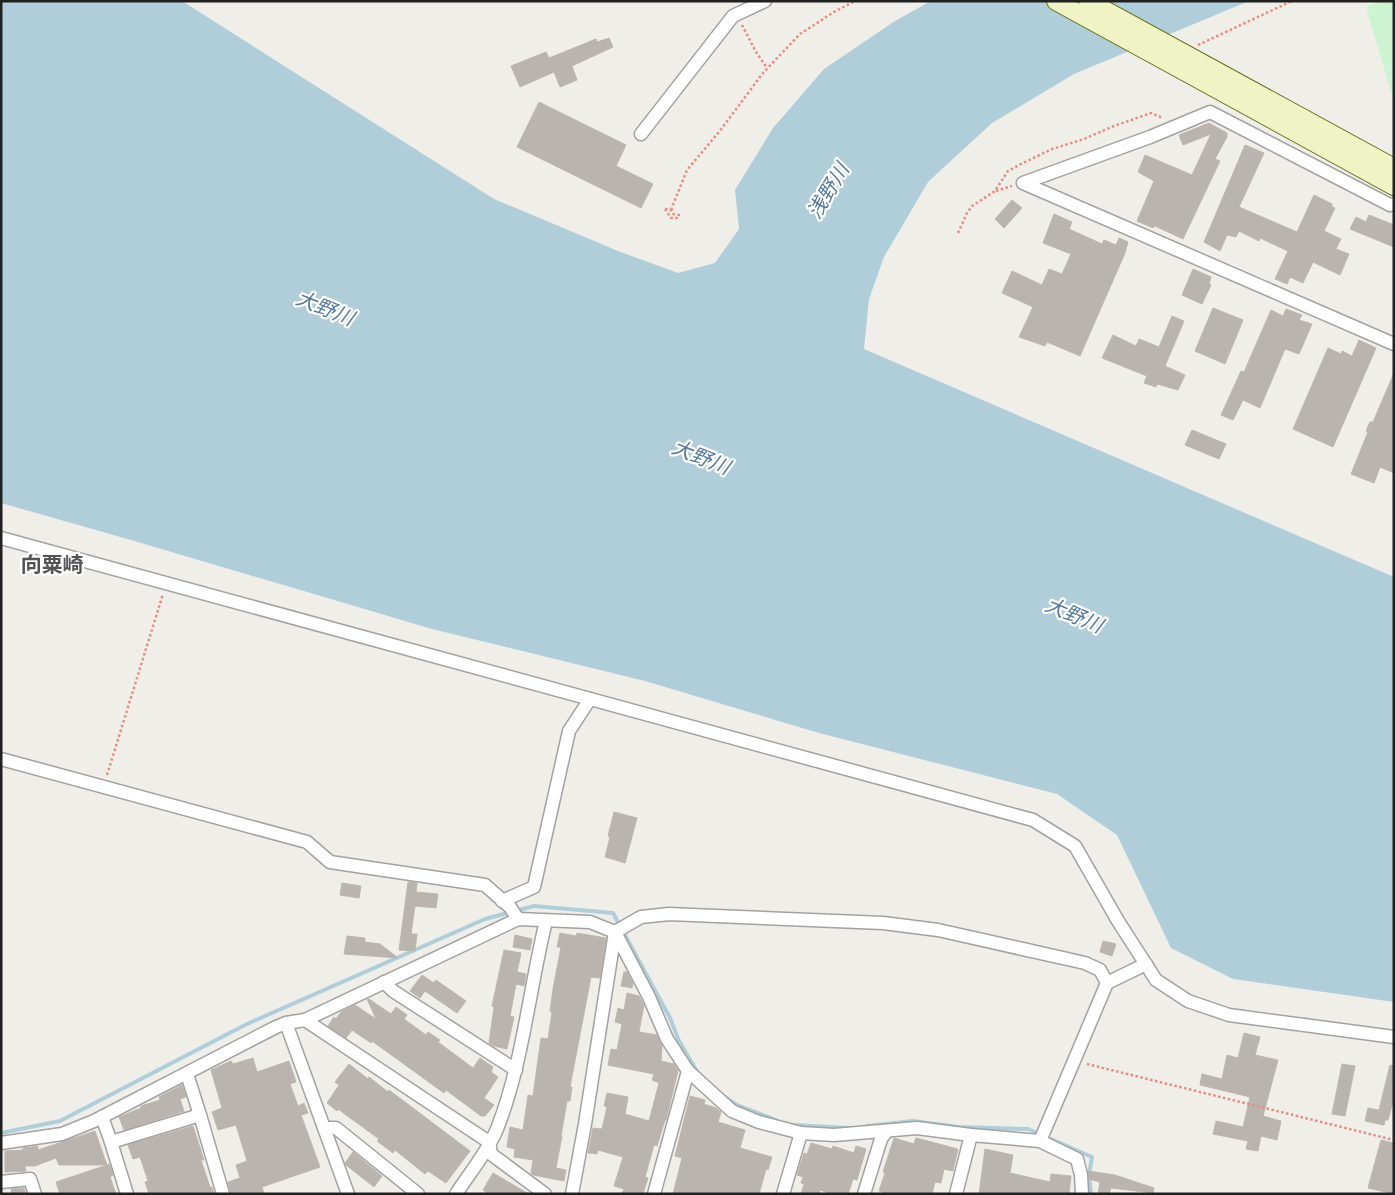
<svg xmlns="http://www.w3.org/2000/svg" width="1395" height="1195" viewBox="0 0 1395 1195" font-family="'PT Sans Narrow','Noto Sans JP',sans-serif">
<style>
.park{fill:#ccf4d0}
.water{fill:#afced9}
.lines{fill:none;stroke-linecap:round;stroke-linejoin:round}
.stream{stroke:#afced9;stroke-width:4}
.building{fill:#b9b4af;stroke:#c0b6ad}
.street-casing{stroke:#a2a2a2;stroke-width:15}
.secondary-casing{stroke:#636e12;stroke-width:20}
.path{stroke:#eb8c80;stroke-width:2.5;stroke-dasharray:2.5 2.5;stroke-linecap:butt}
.street{stroke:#fff;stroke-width:12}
.secondary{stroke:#f0f3c4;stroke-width:18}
.labels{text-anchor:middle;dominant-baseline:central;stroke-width:4.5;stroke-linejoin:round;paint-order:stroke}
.water-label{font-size:20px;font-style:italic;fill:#5479a0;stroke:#fff}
.quarter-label{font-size:21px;font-weight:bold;fill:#545454;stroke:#fff}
</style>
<rect width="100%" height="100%" fill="#f0eee9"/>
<polygon class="park" points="1381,1 1394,1 1394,102 1366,7"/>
<polygon class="water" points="1,1 182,1 494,199 618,251 678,273 715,263 739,229 735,190 773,128 824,69 895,21 931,1 1249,1 1074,74 992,123 928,182 884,257 869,299 864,349 1394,577 1394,1002 1233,979 1171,948 1117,835 1057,794 819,733 645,681 432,629 131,540 1,503"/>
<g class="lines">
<g class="stream">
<polyline points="723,1096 737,1105 776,1120"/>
<polyline points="794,1125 850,1128"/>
<polyline points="867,1126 913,1121 959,1127 1028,1129 1035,1132"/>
<polyline points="1,1133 60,1121 247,1024 485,919 534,906 613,913 670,1018 679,1041 698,1073"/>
<polyline points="1051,1139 1092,1157 1089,1175 1091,1194"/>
</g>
</g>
<g class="building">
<polygon points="609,38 613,47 572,66 577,80 560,87 554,72 520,87 511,66 546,52 549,58 596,39 597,42"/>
<polygon points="539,102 626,145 616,166 653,184 641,208 517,147"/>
<polygon points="1209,123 1227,133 1227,137 1215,159 1220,161 1183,239 1155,226 1153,228 1137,221 1154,181 1138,172 1145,155 1192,175 1211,134 1183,145 1179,135"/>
<polygon points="1245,145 1264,153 1239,207 1297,232 1314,195 1332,204 1332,207 1335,208 1324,231 1341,239 1336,249 1349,254 1340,275 1313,262 1303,283 1290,277 1287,284 1275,279 1288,251 1260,238 1259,241 1239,231 1236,237 1227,235 1220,251 1204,242"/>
<polygon points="1012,200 1022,208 1004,228 995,219"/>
<polygon points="1054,214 1072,222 1069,229 1102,244 1104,240 1116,245 1119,238 1128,242 1125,253 1080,356 1047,342 1045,346 1019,337 1033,307 1002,293 1012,271 1042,285 1049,269 1062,274 1071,254 1043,243"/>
<polygon points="1369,215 1394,225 1394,247 1350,229 1356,217 1366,222"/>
<polygon points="1193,269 1211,277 1209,284 1211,285 1202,304 1182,295"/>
<polygon points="1213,308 1243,320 1225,364 1195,351"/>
<polygon points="1286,309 1302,315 1299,320 1312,324 1299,354 1285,349 1260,408 1243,400 1233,420 1221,415 1241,371 1244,372 1271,310 1283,316"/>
<polygon points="1172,316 1184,321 1165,366 1185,375 1178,390 1157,384 1156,387 1144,383 1147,376 1102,358 1113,335 1136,346 1139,339 1159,347"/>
<polygon points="1359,340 1376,348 1333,447 1293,429 1328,348 1341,354 1342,351 1352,356"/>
<polygon points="1394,373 1394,473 1380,467 1374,483 1351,474 1368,432 1366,431 1370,422 1373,422"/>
<polygon points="1192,430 1226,444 1219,459 1185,445"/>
<polygon points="614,812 637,818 625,863 605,857 610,837 608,836"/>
<polygon points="408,882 417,883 416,892 438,894 436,908 415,906 411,934 417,934 415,951 399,950"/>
<polygon points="342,883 361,886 359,898 340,895"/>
<polygon points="560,933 576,936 577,933 606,938 600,978 591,977 570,1087 572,1087 570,1101 567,1101 561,1136 562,1136 556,1168 566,1170 564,1181 533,1175 531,1173 533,1160 514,1157 515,1149 507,1147 510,1127 523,1130 528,1095 533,1096 541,1038 548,1039 552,1012 550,1011 553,989 561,947 557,947"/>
<polygon points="515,935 532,939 530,950 513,947"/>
<polygon points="347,936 365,938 365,942 380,944 398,958 344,954"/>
<polygon points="1103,941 1116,944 1112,956 1100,952"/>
<polygon points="504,950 521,953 517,972 526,974 524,986 516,984 510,1016 514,1017 507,1049 494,1046 489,1043 494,1007 492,1006"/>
<polygon points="624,972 627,972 633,984 632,988 621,986"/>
<polygon points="422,975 434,983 436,980 466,1001 457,1013 425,991 420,998 410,991"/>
<polygon points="627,993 639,996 644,1005 639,1032 657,1035 662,1046 661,1061 674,1064 678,1071 666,1120 665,1120 657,1146 654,1145 645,1177 648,1178 643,1194 622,1194 624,1189 614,1186 623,1157 598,1150 597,1154 588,1153 593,1128 602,1129 607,1107 604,1106 607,1093 628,1097 625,1114 649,1121 659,1083 652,1080 654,1074 608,1065 611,1049 617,1050 622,1024 615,1022 618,1008 624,1010"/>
<polygon points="367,999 369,999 391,1014 396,1007 407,1015 404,1019 426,1035 428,1032 440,1040 438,1042 473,1068 480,1058 493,1067 491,1072 498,1077 484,1098 494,1105 485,1116 481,1116 446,1090 444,1093 372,1041 371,1043 352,1030 346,1038 328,1026 334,1017 336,1019 341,1012 355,1005 376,1019"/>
<polygon points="1244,1033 1260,1037 1255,1055 1278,1060 1263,1116 1281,1121 1277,1140 1261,1136 1258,1151 1246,1149 1248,1141 1213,1134 1216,1121 1243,1127 1250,1097 1200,1085 1202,1074 1222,1079 1227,1055 1238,1058"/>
<polygon points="253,1058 257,1072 289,1061 296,1082 290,1084 298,1106 304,1103 308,1113 301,1115 320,1167 262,1187 264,1194 231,1194 228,1182 240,1178 236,1165 247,1161 236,1125 218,1130 212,1112 222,1108 211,1070 231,1061 233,1064"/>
<polygon points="349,1064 368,1079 369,1077 388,1092 389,1090 470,1151 446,1183 428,1171 425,1174 395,1150 393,1153 377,1141 379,1139 338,1109 337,1111 327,1103 339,1085 335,1082"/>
<polygon points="1342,1064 1355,1066 1345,1116 1332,1114"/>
<polygon points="1390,1065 1394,1066 1394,1098 1388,1120 1385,1120 1384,1125 1365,1121 1368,1108 1379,1110"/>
<polygon points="182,1085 186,1097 180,1099 184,1111 124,1130 119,1117 141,1108 141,1106 160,1100 159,1097"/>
<polygon points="690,1096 705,1100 704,1104 716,1108 721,1112 718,1122 745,1130 740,1148 772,1157 768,1170 766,1169 759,1194 673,1194 682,1158 675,1156"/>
<polygon points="193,1126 204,1160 201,1160 210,1187 212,1187 214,1194 149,1194 145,1182 148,1181 140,1157 133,1159 128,1145"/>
<polygon points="95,1131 107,1165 109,1164 113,1175 110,1177 116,1194 60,1194 56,1182 107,1165 59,1165 56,1158 35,1166 25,1166 26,1171 5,1172 5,1151 23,1150 23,1148 38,1146 38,1150"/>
<polygon points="894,1138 914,1144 916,1138 958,1149 953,1171 944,1169 941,1183 935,1182 932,1194 888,1194 879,1191 885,1173 883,1172"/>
<polygon points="1381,1140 1394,1143 1394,1194 1368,1188"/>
<polygon points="811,1143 832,1149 833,1146 854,1153 856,1146 866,1149 857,1180 853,1179 848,1194 831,1194 820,1190 819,1194 801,1194 804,1184 801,1183 803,1177 797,1175 804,1153 807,1154"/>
<polygon points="985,1149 1013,1155 1010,1173 1050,1182 1051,1174 1071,1176 1069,1194 979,1194"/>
<polygon points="353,1152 382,1176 374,1187 346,1165 345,1163"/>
<polygon points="1088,1171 1115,1175 1154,1188 1153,1193 1111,1188 1109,1194 1098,1194 1100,1182 1089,1179"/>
<polygon points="493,1173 529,1194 489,1194 483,1190"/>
<polygon points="24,1188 26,1194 12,1194 11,1189"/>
</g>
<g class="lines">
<defs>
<g id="street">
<polyline points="641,134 733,16 765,1"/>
<polyline points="1394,204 1390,205 1210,112 1150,137 1023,183 1394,344"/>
<polyline points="1,538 1033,820 1075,846 1118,921 1156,980 1188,1001 1229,1015 1394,1037"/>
<polyline points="1,759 307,842 330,862 485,885 510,907 518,919"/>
<polyline points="502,901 534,887 569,731 590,699"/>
<polyline points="384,982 393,991 516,1070"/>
<polyline points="305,1020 489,1142 491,1154 545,1194"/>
<polyline points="286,1023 348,1194"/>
<polyline points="187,1074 200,1115"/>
<polyline points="102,1117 111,1142"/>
<polyline points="324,1128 336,1128 418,1194"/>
<polyline points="1040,1141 1107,983 1146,964"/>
<polyline points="1,1143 62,1134 94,1121 276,1027 286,1023 305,1020 518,919 590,922 615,932 649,997 667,1039 688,1071 732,1111 759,1122 801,1133 834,1135 917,1128 971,1135 1040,1141 1077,1159 1081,1175 1082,1194"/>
<polyline points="1,1182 30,1179 35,1194"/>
<polyline points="127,1194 111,1142 200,1115 223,1194"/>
<path d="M 456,1194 C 469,1174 488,1151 497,1129 C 523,1063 529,990 546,921"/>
<polyline points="572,1194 585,1124 615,932 641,917 669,914 883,923 938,930 1085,963 1100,970 1107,983"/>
<polyline points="654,1194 688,1071"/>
<polyline points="783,1194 801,1133"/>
<polyline points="864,1194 881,1139 887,1131"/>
<polyline points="956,1194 971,1135"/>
</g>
<g id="secondary">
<polyline points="1056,1 1394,186"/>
<polyline points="1088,1 1394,168"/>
</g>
</defs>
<use href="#street" class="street-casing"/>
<use href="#secondary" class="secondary-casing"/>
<g class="path">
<polyline points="742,25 756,52 767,68"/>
<polyline points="1198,45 1292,1"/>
<polyline points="996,191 1012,186"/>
<polygon points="665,209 671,210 673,214 679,215 678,218 671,218"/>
<polyline points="671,210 687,170 719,132 763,73 800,34 834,12 855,1"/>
<polyline points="958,233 967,213 972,206 995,191 1008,171 1019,165 1052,149 1084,139 1114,126 1151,113 1163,118"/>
<polyline points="107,775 163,594"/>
<polyline points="1087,1064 1394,1140"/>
</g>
<use href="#street" class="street"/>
<use href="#secondary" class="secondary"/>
</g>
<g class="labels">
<g class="water-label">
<text transform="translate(828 191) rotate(-59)">浅野川</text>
<text transform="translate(325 308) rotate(22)">大野川</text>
<text transform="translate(701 457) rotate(22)">大野川</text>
<text transform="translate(1074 615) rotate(23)">大野川</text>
</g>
<g class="quarter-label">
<text x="52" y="564">向粟崎</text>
</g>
</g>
<rect width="1395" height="1195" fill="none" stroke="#212121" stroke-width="5"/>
</svg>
